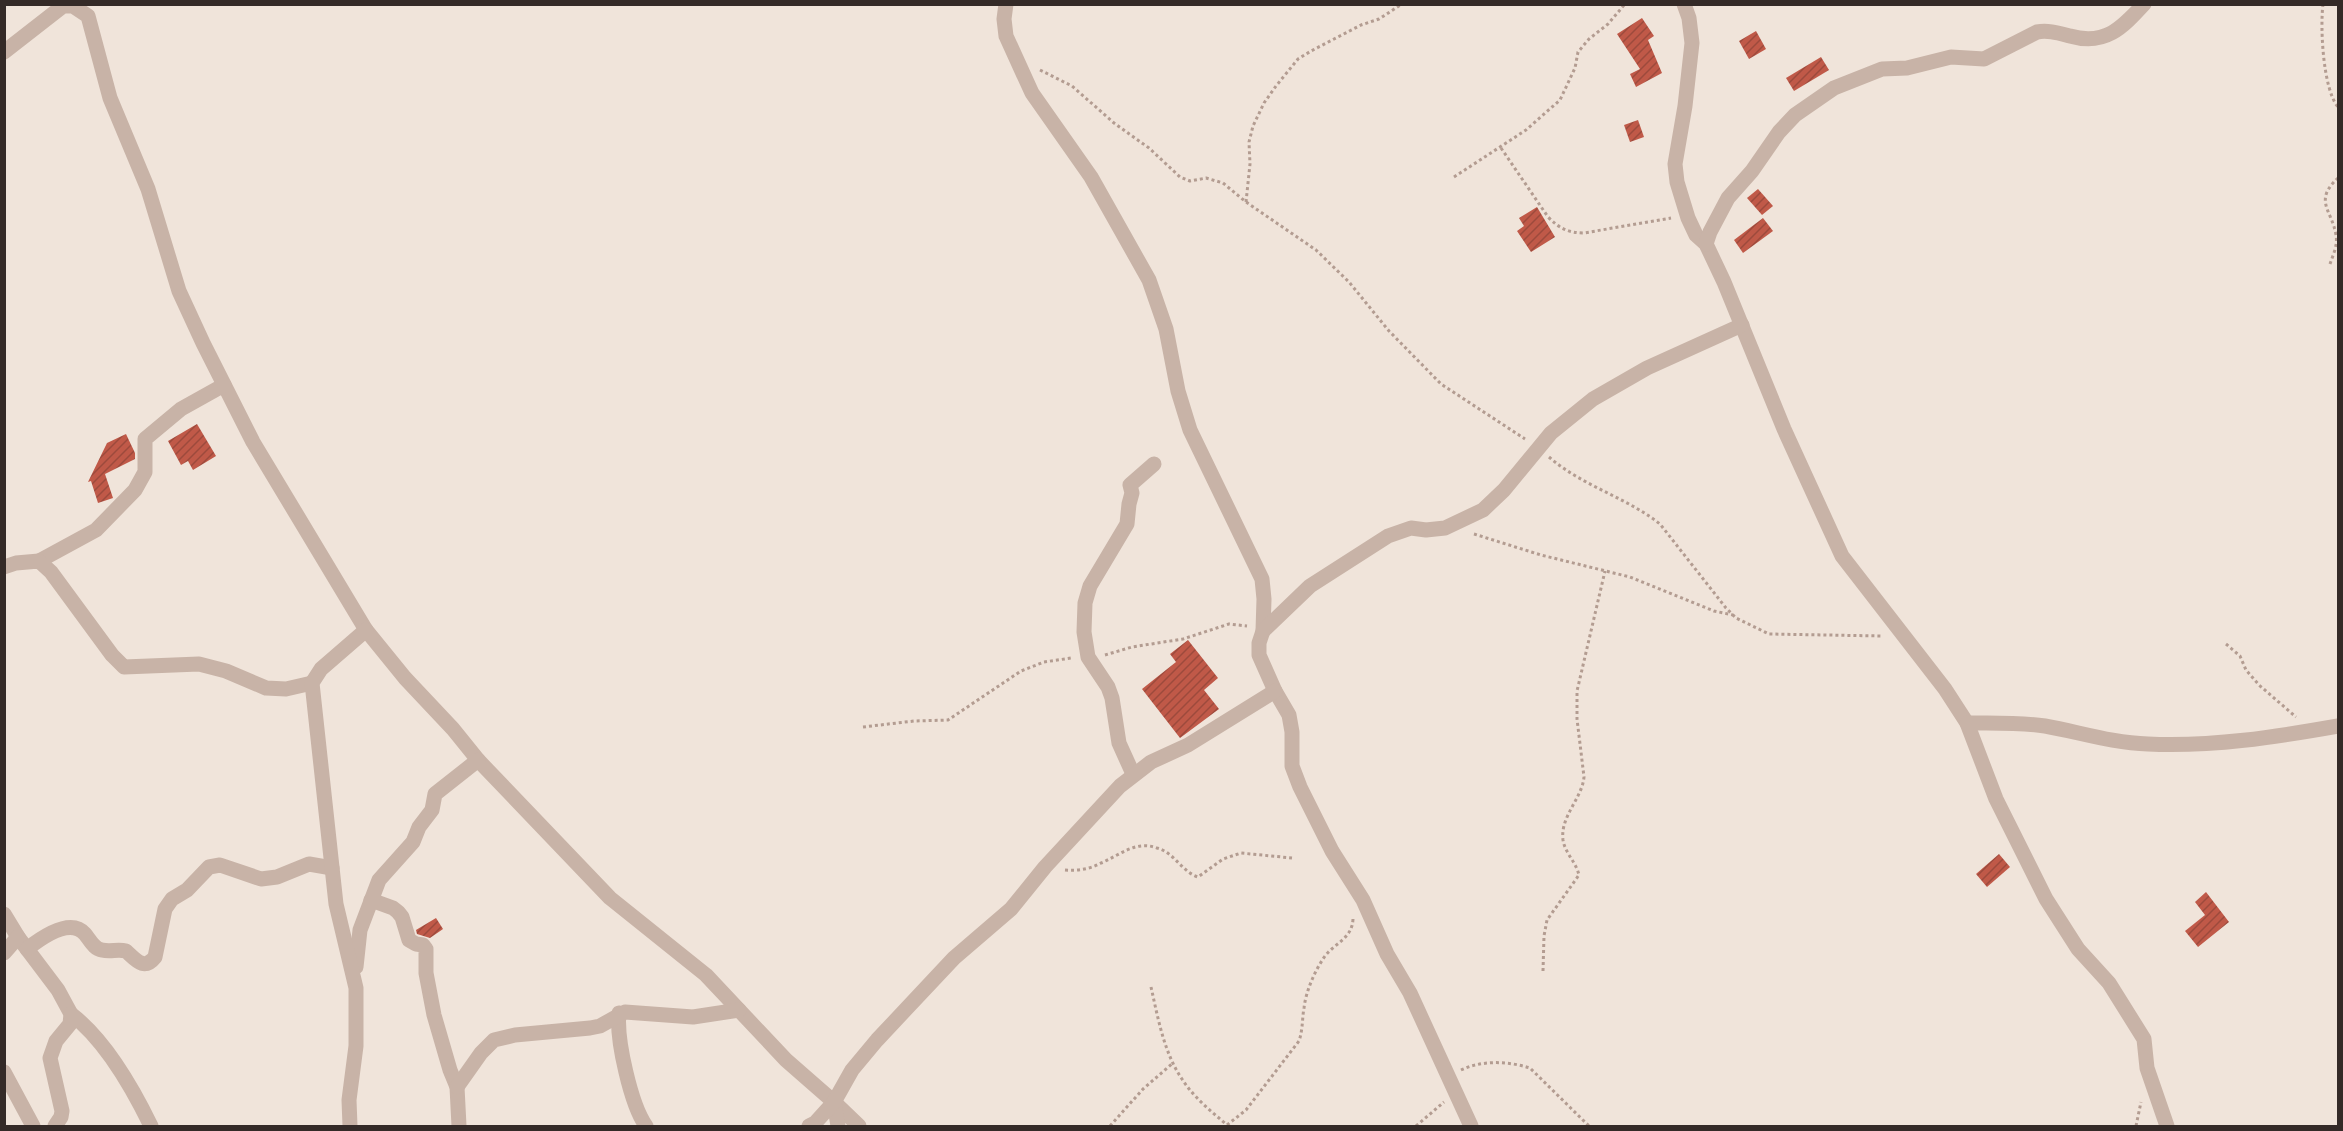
<svg xmlns="http://www.w3.org/2000/svg" width="2343" height="1131" viewBox="0 0 2343 1131" font-family="Lato,sans-serif">
<style>
.building{fill:url(#building-hatch)}
.lines{fill:none;stroke-linecap:round;stroke-linejoin:round}
.path{stroke:#b39c91;stroke-width:3;stroke-dasharray:3 3;stroke-linecap:butt}
.minor{stroke:#c8b3a7;stroke-width:15}
</style>
<defs>
<pattern id="building-hatch" width="6" height="6" patternUnits="userSpaceOnUse" patternTransform="scale(1.5)"><rect width="6" height="6" fill="#c05948"/><path d="M-1 1l2-2M0 6l6-6M5 7l2-2" fill="none" stroke="#9d4a3c"/></pattern>
</defs>
<rect width="100%" height="100%" fill="#f0e4da"/>
<g class="building">
<polygon points="1642,18 1654,36 1648,40 1662,73 1636,87 1630,74 1640,69 1617,34"/>
<polygon points="1756,31 1766,49 1749,59 1739,41"/>
<polygon points="1821,57 1829,70 1794,91 1786,78"/>
<polygon points="1638,120 1644,137 1630,142 1624,125"/>
<polygon points="1758,189 1773,206 1762,215 1747,198"/>
<polygon points="1537,207 1555,237 1531,252 1517,231 1524,226 1519,218"/>
<polygon points="1763,218 1773,231 1743,253 1734,240"/>
<polygon points="197,424 216,456 193,470 188,461 181,465 168,441"/>
<polygon points="126,434 135,453 135,459 105,474 113,498 98,503 91,481 88,482 107,443"/>
<polygon points="1188,640 1218,678 1204,690 1219,709 1180,738 1142,689 1176,662 1170,654"/>
<polygon points="1999,854 2010,867 1987,887 1976,874"/>
<polygon points="2206,892 2229,922 2198,947 2185,931 2205,915 2195,902"/>
<polygon points="436,918 443,929 430,938 417,934 416,930"/>
</g>
<g class="lines">
<g class="path">
<path d="M 2323,4 C 2320,28 2323,89 2338,107"/>
<polyline points="1040,70 1072,86 1114,123 1149,148 1180,177 1190,181 1206,178 1223,183 1246,202 1316,250 1349,282 1389,331 1441,384 1525,439"/>
<path d="M 1501,148 L 1548,217 C 1559,228 1568,233 1584,233 L 1671,218"/>
<polyline points="1454,177 1526,130 1560,100 1575,68 1578,52 1589,39 1608,24 1625,4"/>
<polyline points="1246,202 1250,164 1249,142 1253,126 1264,103 1276,86 1298,59 1311,51 1361,25 1379,19 1402,4"/>
<path d="M 2330,264 C 2333,255 2338,245 2336,235 C 2332,210 2313,201 2338,178"/>
<path d="M 1549,457 C 1582,486 1626,497 1660,524 L 1726,608 L 1736,618 L 1769,634 L 1883,636"/>
<polyline points="1474,534 1541,555 1630,577 1714,611 1733,615"/>
<polyline points="2226,644 2240,656 2246,670 2259,685 2296,717"/>
<polyline points="1105,655 1132,647 1183,639 1229,624 1247,626"/>
<polyline points="863,727 914,721 948,720 1021,671 1044,662 1071,658"/>
<path d="M 1065,870 C 1078,871 1090,869 1101,863 C 1120,855 1136,840 1157,848 C 1175,853 1182,872 1198,877 L 1223,859 L 1241,853 L 1292,858"/>
<path d="M 1543,971 L 1544,936 L 1547,920 L 1579,875 C 1576,862 1565,853 1563,840 C 1560,816 1582,799 1584,777 L 1577,719 L 1577,691 L 1605,571"/>
<path d="M 1151,987 C 1158,1018 1164,1053 1182,1079 C 1194,1098 1211,1111 1227,1125"/>
<path d="M 1461,1070 C 1482,1060 1508,1061 1530,1068 L 1589,1126"/>
<path d="M 1227,1125 L 1246,1110 L 1299,1041 C 1303,1029 1302,1019 1304,1008 C 1306,991 1314,973 1323,959 C 1333,943 1352,940 1353,919"/>
<polyline points="1110,1126 1143,1089 1173,1063"/>
<polyline points="1416,1126 1444,1102"/>
<polyline points="2136,1126 2141,1102"/>
</g>
<g class="minor">
<polyline points="1006,4 1004,19 1006,36 1032,93 1091,177 1149,280 1166,329 1178,391 1190,430 1262,579 1264,599 1263,631 1259,643 1259,655 1275,691 1289,715 1292,732 1292,766 1300,787 1332,851 1363,900 1387,954 1410,993 1471,1126"/>
<polyline points="1684,4 1689,18 1692,43 1685,106 1675,164 1677,182 1688,218 1696,235 1706,244 1724,282 1784,429 1842,556 1945,689 1967,723 1996,799 2046,899 2078,949 2109,983 2144,1039 2147,1068 2167,1126"/>
<polyline points="4,52 63,6 73,6 88,16 110,98 148,189 179,291 203,343 253,442 366,630 405,678 453,729 478,760 610,898 706,975 786,1060 834,1102 859,1126"/>
<path d="M 1706,244 L 1710,232 L 1728,198 L 1752,171 L 1779,132 L 1795,115 L 1834,88 L 1882,69 L 1907,68 L 1951,57 L 1984,59 L 2037,32 C 2048,30 2058,33 2070,36 C 2105,46 2122,28 2144,4"/>
<polyline points="39,561 96,530 135,490 145,472 145,439 181,409 224,385"/>
<polyline points="4,567 16,563 39,561 51,572 112,655 124,667 199,664 226,671 266,688 286,689 312,683"/>
<polyline points="1263,631 1310,586 1388,536 1411,528 1426,530 1445,528 1483,510 1504,490 1551,433 1593,399 1647,368 1742,325"/>
<path d="M 1967,723 C 1993,723 2019,722 2045,726 C 2079,732 2112,743 2148,744 C 2212,747 2276,737 2338,726"/>
<polyline points="1133,774 1119,743 1112,698 1108,687 1088,657 1084,632 1085,603 1090,586 1127,524 1129,504 1132,493 1130,485 1154,464"/>
<polyline points="371,900 393,908 398,912 402,917 409,940 416,944 423,945 426,949 426,973 434,1015 450,1070 457,1087 459,1126"/>
<polyline points="4,914 18,937 58,990 71,1014 70,1024 56,1041 50,1058 62,1111 61,1117 55,1126"/>
<path d="M 27,949 C 41,938 70,917 85,934 C 90,940 94,949 102,950 C 110,952 118,949 126,951 C 136,960 144,971 155,957 L 165,909 L 172,899 L 187,890 L 209,867 L 220,865 L 261,879 L 277,877 L 309,864 L 332,868"/>
<polyline points="4,953 18,937"/>
<polyline points="356,967 360,930 379,880 413,842 419,827 432,810 435,794 478,760"/>
<path d="M 619,1013 C 616,1039 631,1105 646,1126"/>
<path d="M 71,1014 C 104,1039 133,1089 151,1126"/>
<polyline points="4,1072 33,1126"/>
<polyline points="457,1087 481,1053 494,1040 515,1035 590,1028 600,1026 625,1012 693,1017 739,1010"/>
<polyline points="834,1102 838,1126"/>
<polyline points="350,1126 349,1100 356,1046 356,988 336,904 312,683 321,669 366,630"/>
<polyline points="809,1126 815,1123 834,1102 852,1070 877,1040 954,958 1011,909 1045,867 1120,786 1151,762 1188,745 1275,691"/>
</g>
</g>
<rect width="2343" height="1131" fill="none" stroke="#342a27" stroke-width="12"/>
</svg>
